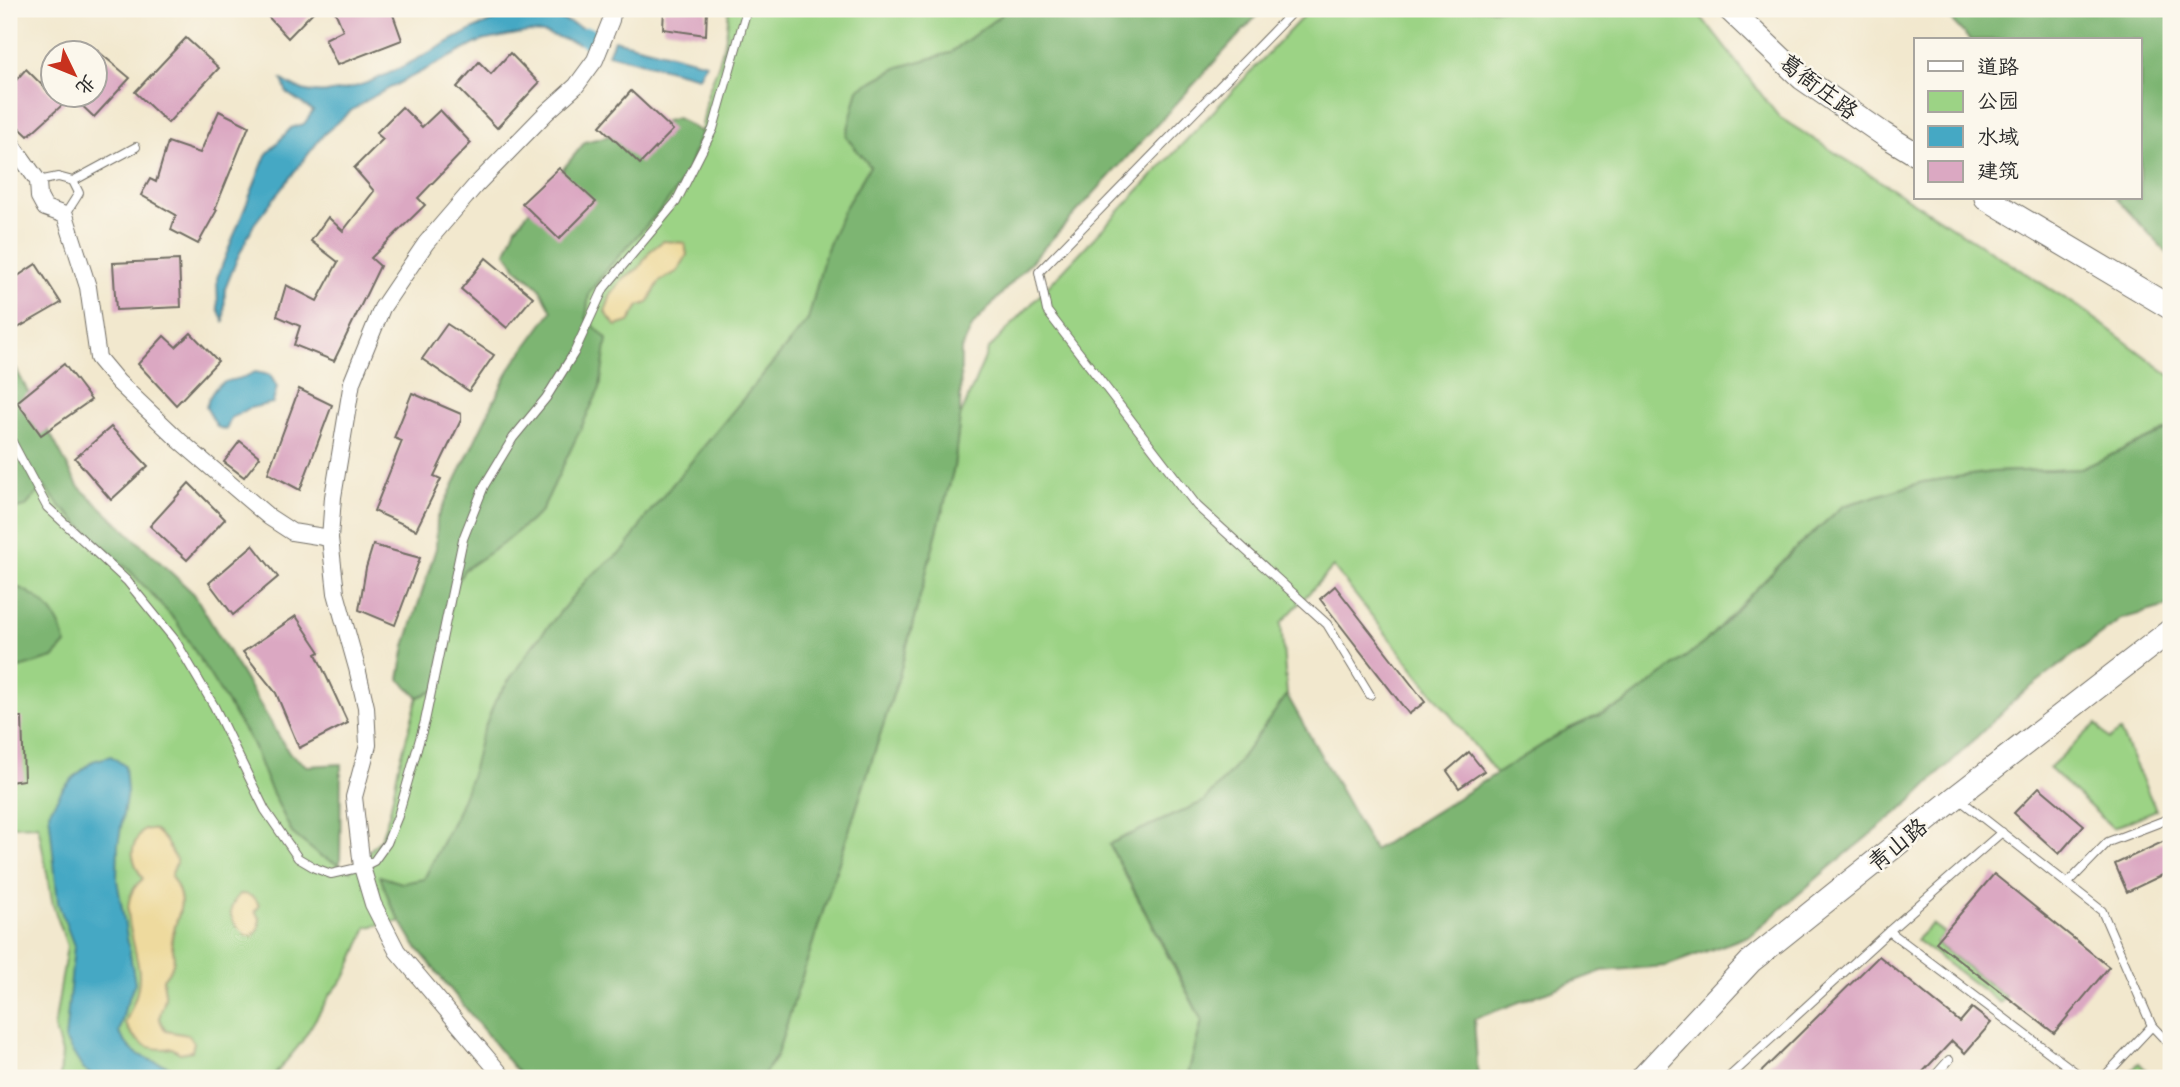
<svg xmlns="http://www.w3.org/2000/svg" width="2180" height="1087" viewBox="0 0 2180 1087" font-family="Delius,'LXGW WenKai TC',sans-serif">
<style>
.green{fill:#9cd385;stroke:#647f58;stroke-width:2}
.forest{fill:#7db572;stroke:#54704e;stroke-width:2}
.sand{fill:#eeda9e;stroke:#8c8264;stroke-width:2}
.water{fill:#45a8c4;stroke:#386a78;stroke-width:2}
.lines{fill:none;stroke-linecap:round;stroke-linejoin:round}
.canal{stroke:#45a8c4;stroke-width:21}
.building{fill:#dba8c2}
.lane-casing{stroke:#716d64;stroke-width:10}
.street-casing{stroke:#716d64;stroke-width:18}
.secondary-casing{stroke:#716d64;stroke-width:25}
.lane{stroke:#fff;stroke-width:8}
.street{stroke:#fff;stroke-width:16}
.secondary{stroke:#fff;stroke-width:23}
.labels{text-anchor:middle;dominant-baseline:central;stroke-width:5;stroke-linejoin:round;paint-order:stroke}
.street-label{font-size:23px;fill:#2b2b2b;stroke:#fbf7ec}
</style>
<rect width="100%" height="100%" fill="#fbf7ec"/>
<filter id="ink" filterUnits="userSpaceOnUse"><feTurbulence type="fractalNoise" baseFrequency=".0143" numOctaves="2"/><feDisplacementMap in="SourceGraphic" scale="14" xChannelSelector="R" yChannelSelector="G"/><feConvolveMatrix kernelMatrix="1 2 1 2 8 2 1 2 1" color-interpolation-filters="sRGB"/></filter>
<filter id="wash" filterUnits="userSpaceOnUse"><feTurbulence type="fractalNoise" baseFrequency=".00686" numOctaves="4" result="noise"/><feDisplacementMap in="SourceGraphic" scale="28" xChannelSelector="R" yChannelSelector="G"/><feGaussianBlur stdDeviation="1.57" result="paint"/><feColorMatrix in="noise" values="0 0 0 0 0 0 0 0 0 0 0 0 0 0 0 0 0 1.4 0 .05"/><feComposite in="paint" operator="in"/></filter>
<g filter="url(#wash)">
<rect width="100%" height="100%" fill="#f2e8ce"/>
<g class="green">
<polygon points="729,9 1049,9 438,915 367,927 346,976 330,995 301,1043 272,1078 60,1078 62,1053 54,1028 67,946 53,905 38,825 9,826 9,412 187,605 340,865 350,871 381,839 390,811 399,765 418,697 422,659 561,323 701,132 708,93 719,63 726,37"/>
<polygon points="1310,9 1695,9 1779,117 2082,309 2171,376 2171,428 2081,469 1992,472 1923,482 1843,506 1792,552 1704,643 1622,705 1568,729 1497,774 1333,567 1281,623 1287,695 1231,772 1203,802 1109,844 1202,1021 1187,1078 761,1078 776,1057 899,676 954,467 960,417 988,350"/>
<polygon points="2096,724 2109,739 2120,731 2156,810 2113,828 2049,768"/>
<polygon points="1932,924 1944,933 1936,943 2006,997 2000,1003 1916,940"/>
<polygon points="2139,1063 2149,1073 2145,1078 2124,1078"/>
</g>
<g class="forest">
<polygon points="1004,9 1263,9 973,325 961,350 960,417 954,467 899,676 776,1057 761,1078 522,1078 414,944 391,905 380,876 402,883 424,879 455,817 471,777 480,740 495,701 533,645 588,578 625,549 648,514 808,320 825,254 843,211 870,166 846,137 858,89 899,67 950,53 1001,15"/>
<polygon points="1941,9 2171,9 2171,257 2116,198 2140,198 2140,40 1970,40"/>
<polygon points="677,118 701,132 686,177 663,207 608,268 589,293 586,318 607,339 600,388 541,512 501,545 464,570 453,591 443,649 442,688 418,697 399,679 405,646 436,548 437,519 509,370 552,311 539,287 516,268 506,252 516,227 585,142"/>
<polygon points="9,356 78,486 194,594 289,753 307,766 341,764 340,865 320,856 292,833 266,779 252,743 176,621 132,573 60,506 44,486 25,507 9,511"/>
<polygon points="2171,428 2171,605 2121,619 2020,695 1909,803 1830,867 1751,935 1666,966 1602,971 1474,1019 1478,1078 1187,1078 1202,1021 1165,947 1109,844 1203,802 1231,772 1287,695 1374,850 1568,729 1622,705 1704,643 1792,552 1843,506 1923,482 1992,472 2081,469"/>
<path d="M 9,585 C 28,588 49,605 58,622 C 62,629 63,637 66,644 L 53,658 L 9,671 Z"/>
</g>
<g class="sand">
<polygon points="663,241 685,243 687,255 678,271 659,282 648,303 639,306 629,322 616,326 605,312 611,295 624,278 639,268 650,251"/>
<path d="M 144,829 L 155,830 L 165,840 L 177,861 L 171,876 C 189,904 178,910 172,938 C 171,944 172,944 173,949 C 176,963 171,969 163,979 C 163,985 166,992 165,997 C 163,1014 154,1013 166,1031 L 188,1035 L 194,1042 L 192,1051 L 180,1053 L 172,1048 C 149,1052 135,1043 125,1023 C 132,1007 139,993 139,976 C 139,946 112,902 143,879 C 130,858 128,848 144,829 Z"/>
<path d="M 240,894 C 250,894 256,897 259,906 L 255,912 L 260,918 L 259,928 L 253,936 L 247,936 C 230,923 224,910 240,894 Z"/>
</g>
<g class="water">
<path d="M 524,14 L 555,17 L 590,31 L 584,45 L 544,33 L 528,32 L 481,41 L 374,96 L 352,110 L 324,134 L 254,224 L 237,259 L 225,289 L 224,323 L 218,308 L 217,278 L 266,155 L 291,128 L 304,124 L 313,111 L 287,93 L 282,80 C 288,83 295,88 302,90 C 361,107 445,35 503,17 C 509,15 517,15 524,14 Z"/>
<polygon points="614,40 706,63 699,77 608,54"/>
<path d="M 255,372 L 270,375 L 277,387 L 273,403 L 250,408 L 231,418 L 226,430 L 217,427 L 206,407 C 217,372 231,386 255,372 Z"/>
<path d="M 111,756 L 125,766 L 127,791 L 118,845 L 117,880 L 135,983 L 125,1008 L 119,1033 C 123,1038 126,1044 130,1048 C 142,1061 180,1068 199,1078 L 96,1078 L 83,1069 L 65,1040 L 74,946 L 58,903 L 49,812 L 62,790 L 73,778 L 93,761 Z"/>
</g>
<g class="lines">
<polyline class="canal" points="587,37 594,40"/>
</g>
<g id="blocks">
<g class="building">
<polygon points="261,9 316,9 288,38"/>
<polygon points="334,9 391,9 402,40 337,65 325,39 343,30"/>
<polygon points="664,9 707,9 706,35 663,29"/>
<polygon points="186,38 219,68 168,123 135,92"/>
<polygon points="94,48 130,78 94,117 72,96 28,136 9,118 9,88 26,69 51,94 94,94"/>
<polygon points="510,53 539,83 497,128 457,87 479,62 491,74"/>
<polygon points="631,91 673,130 640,164 600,126"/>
<polygon points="402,107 422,127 440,110 471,143 418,198 425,205 371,258 380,266 334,361 294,345 300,326 277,316 286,285 317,301 338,262 311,241 328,217 343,231 374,191 354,168 383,139 376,133"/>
<polygon points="219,111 249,126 215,209 217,210 198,244 171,230 176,215 141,195 150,179 156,182 168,142 200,153"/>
<polygon points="559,168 596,202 559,239 522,203"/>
<polygon points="486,258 533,297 507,328 461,289"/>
<polygon points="179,260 181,307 116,310 113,263"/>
<polygon points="36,264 61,303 9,333 9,282"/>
<polygon points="447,324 494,355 469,391 422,359"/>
<polygon points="191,333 218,361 176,405 138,364 164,336 176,347"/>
<polygon points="64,364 91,400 41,435 17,402"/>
<polygon points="299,389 332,405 300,490 268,473"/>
<polygon points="412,393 461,414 461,420 434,476 441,479 416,530 374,511 402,441 394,438"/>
<polygon points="111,427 148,466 111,500 75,458"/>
<polygon points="240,441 260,457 244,477 224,462"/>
<polygon points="189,483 225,519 187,560 150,526"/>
<polygon points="253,545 278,577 233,615 209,583"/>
<polygon points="373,545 420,558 395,625 359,610 366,568"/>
<polygon points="1335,586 1425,702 1409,714 1320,599"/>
<polygon points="296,616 320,652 316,654 348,723 299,748 276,693 243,652"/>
<polygon points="9,717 22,717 24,780 9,782"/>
<polygon points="1469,752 1484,771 1459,788 1447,771"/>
<polygon points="2039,787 2084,825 2059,854 2014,813"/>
<polygon points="2171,838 2171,871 2127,892 2115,864"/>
<polygon points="1994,874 2109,967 2054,1033 1936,942"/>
<polygon points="1879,956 1960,1022 1972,1008 1991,1023 1965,1053 1952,1041 1917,1078 1755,1078"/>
</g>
</g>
</g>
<g filter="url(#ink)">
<use href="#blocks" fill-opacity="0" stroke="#716d64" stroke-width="2"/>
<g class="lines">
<defs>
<g id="lane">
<polyline points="1295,9 1039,272 1047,311 1197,506 1327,624 1370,695"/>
<polyline points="38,181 58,177 73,181 79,193 65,215"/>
<polyline points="73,181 136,147"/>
<polyline points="9,436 47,507 127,581 175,640 214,706 265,810 298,858 315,868 331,874 362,867 374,861 387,843 398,816 425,721 463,539 484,486 513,438 546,398 574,353 604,288 676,202 713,129 747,9"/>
<polyline points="1959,799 2102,911 2152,1026 2103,1078"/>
<polyline points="2067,884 2108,842 2171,818"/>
<polyline points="1889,931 2083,1078"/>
<polyline points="2152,1026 2171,1046"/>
<polyline points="1728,1078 1889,931 2002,832"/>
<polyline points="1933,1078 1949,1060"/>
</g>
<g id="street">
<polyline points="9,140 38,181 39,197 45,208 65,215 88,287 98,358 118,382 180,441 269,517 292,532 330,538"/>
<polyline points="504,1078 397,951 373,904 362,867 354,797 368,745 366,707 357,668 336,593 330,538 333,497 352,382 382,308 426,243 475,186 547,112 576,86 595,60 611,20 613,9"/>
</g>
<g id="secondary">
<polyline points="1729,9 1802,78 1883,134 1916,154"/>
<polyline points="1986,198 2171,308"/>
<polyline points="1642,1078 1751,961 1956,797 2171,630"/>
</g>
</defs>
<use href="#lane" class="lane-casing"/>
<use href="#street" class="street-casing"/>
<use href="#secondary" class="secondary-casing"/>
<use href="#lane" class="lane"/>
<use href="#street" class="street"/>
<use href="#secondary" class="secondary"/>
</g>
</g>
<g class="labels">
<g class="street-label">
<text transform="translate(1819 86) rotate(37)">葛衙庄路</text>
<text transform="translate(1897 844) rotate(-39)">青山路</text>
</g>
</g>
<rect width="2180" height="1087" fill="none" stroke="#fbf7ec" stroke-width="35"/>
<rect x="1914" y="38" width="228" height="161" fill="#fbf7ec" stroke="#a8a59f" stroke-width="2"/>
<rect x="1928" y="61" width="35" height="10" fill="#ffffff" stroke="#a8a59f" stroke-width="2"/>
<text x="1977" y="74" font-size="21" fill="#2b2b2b">道路</text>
<rect x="1928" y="91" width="35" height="21" fill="#9cd385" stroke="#a8a59f" stroke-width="2"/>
<text x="1977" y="108" font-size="21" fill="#2b2b2b">公园</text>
<rect x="1928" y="126" width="35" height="21" fill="#45a8c4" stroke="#a8a59f" stroke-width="2"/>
<text x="1977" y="144" font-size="21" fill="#2b2b2b">水域</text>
<rect x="1928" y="161" width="35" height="21" fill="#dba8c2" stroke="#a8a59f" stroke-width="2"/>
<text x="1977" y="178" font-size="21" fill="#2b2b2b">建筑</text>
<g transform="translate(74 74) rotate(133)"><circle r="33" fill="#fbf7ec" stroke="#a8a59f" stroke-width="2"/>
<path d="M0-5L12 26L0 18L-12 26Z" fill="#c8321e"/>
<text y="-10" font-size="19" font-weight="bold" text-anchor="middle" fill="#2b2b2b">北</text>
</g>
</svg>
